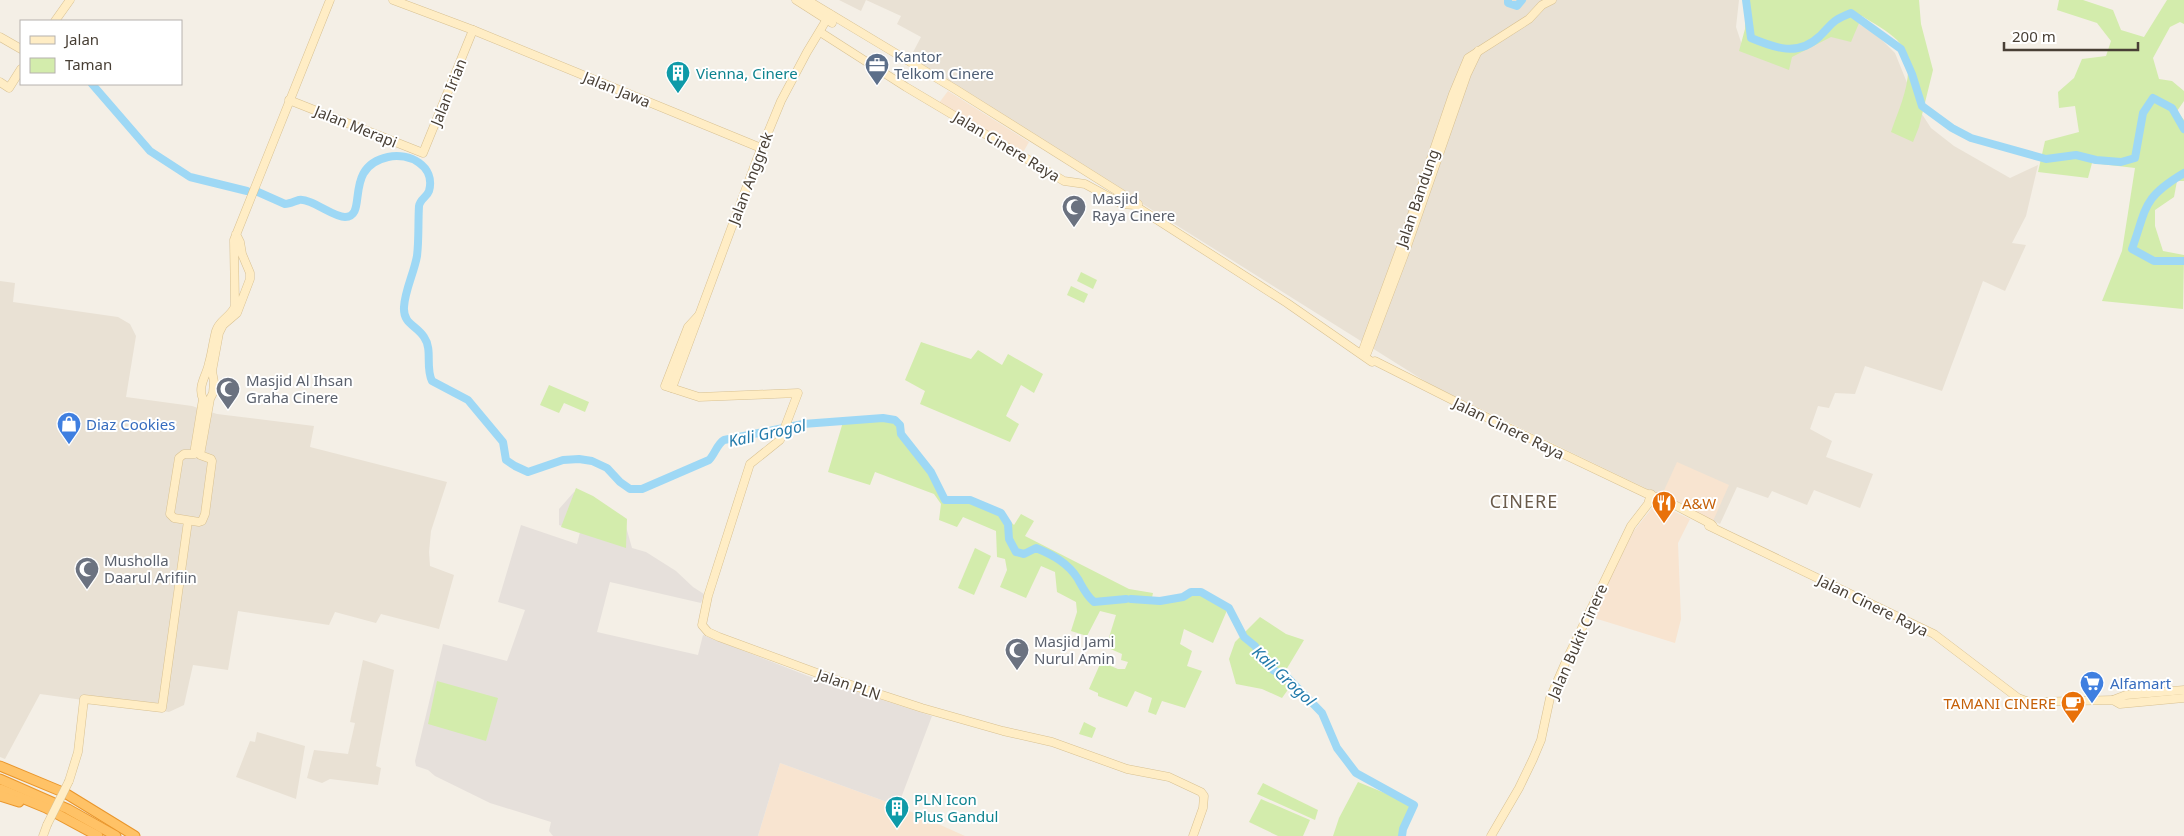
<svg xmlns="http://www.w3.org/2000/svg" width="2184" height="836" viewBox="0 0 2184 836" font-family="'Noto Sans',sans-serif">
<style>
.residential{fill:#e9e1d4}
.commercial{fill:#f8e4d0}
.industrial{fill:#e6e0db}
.green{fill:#d3ecac}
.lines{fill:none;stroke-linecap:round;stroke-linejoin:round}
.river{stroke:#9ed8f5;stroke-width:8}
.secondary-casing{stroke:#d8c192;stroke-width:9}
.highway-casing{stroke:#e9962c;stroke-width:11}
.secondary{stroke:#ffedc5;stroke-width:8}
.highway{stroke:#ffc266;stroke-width:9}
.secondary-bridge-casing{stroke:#d8c192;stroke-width:9;stroke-linecap:butt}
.secondary-bridge{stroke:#ffedc5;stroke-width:8}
.labels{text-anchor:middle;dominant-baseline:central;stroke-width:4;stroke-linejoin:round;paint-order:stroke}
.service-label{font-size:15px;fill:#4e5e75;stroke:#fff;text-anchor:start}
.culture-label{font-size:15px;fill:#0d838f;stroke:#fff;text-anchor:start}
.street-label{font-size:15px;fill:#483f35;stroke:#fff}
.worship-label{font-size:15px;fill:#5b616d;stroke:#fff;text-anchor:start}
.shop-label{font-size:15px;fill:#366cbe;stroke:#fff;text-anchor:start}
.food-label{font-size:15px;fill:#c56008;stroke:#fff;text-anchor:start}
.water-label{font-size:16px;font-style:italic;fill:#247bab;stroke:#fff}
.quarter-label{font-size:18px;letter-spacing:1px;fill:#6b5c4b;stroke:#fff}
</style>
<rect width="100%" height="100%" fill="#f4efe6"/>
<g class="residential">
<polygon points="839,0 1739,0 1736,27 1742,45 1856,22 1877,35 1895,53 1916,105 1931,128 1954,146 2010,178 2038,165 2026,216 2012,243 2026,245 2005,291 1983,281 1942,391 1865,366 1855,394 1835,393 1829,408 1818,406 1810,429 1832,441 1826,457 1873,474 1860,508 1814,490 1807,505 1772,491 1768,498 1737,487 1720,524 1431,385 910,58 921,37 897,24 901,16 866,0 861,11"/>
<polygon points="0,281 15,283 13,302 118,317 130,324 136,336 126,397 192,406 217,414 314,426 310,447 447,482 431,531 429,552 430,566 454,575 439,629 381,614 376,623 335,612 329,625 238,611 228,670 193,665 184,705 169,712 40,694 5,759 0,757"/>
<polygon points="363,660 394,670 376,766 381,768 378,785 330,779 322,783 307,778 314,750 348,754 355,723 350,722"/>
<polygon points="257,732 305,746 296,799 236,777 250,741 255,742"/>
</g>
<g class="commercial">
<polygon points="948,91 1029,142 1022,154 939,103"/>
<polygon points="1677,462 1729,485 1713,521 1661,497"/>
<polygon points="1656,503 1690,519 1678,543 1681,619 1675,643 1591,617 1633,532"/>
<polygon points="780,763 898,806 965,836 758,836"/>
</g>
<polygon class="industrial" points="574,492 612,514 623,516 632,548 646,552 676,571 693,587 704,594 701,603 610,582 597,632 698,655 703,635 808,676 932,716 898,806 780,763 758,836 553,836 549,831 551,822 490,803 435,776 428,770 416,766 415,761 443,644 507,661 525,610 498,602 521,525 577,544 580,532 559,525 559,509"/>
<g class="green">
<path d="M 1745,0 L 1919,0 L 1921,24 L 1933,70 L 1919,127 L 1913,142 L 1891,132 C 1900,105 1921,65 1897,40 C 1888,31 1873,23 1862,16 L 1851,42 L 1831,37 L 1792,57 L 1789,70 L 1739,51 L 1745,29 Z"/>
<polygon points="2059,0 2083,0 2113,10 2121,30 2144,37 2167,0 2184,0 2184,24 2180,22 2170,27 2153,58 2159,79 2172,81 2184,91 2184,101 2177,111 2184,120 2184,181 2177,181 2174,197 2155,210 2155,226 2163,251 2184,255 2183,309 2102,301 2122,251 2135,168 2092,163 2088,178 2038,172 2045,141 2079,132 2075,106 2059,108 2058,92 2074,78 2082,59 2106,56 2111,41 2097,23 2057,10"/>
<polygon points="1081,272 1097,280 1093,289 1077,281"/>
<polygon points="1071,286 1088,294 1084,303 1067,295"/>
<polygon points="921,342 971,359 978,350 1002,365 1008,354 1043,374 1034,393 1021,385 1006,416 1019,424 1010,442 920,404 925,391 905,380"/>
<polygon points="549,385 589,402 585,412 564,403 559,413 540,405"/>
<polygon points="843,422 898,422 901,435 948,499 960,498 1005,516 1014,525 1021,514 1034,521 1025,536 1129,589 1153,593 1151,602 1167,602 1193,594 1206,597 1228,608 1213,643 1184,629 1180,644 1192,651 1187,666 1202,671 1185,708 1162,701 1156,715 1148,712 1152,698 1135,691 1127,707 1098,696 1098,693 1089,689 1101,662 1118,669 1125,669 1128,662 1121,660 1122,654 1106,647 1116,615 1100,611 1087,636 1071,631 1077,612 1076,602 1057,592 1055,572 1041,566 1026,598 1000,587 1007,570 1005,559 997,557 996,531 963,517 957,527 939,520 941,504 934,494 875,472 870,485 828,472"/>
<polygon points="576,488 593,496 627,519 626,548 561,527"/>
<polygon points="975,548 991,556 974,595 958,588"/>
<polygon points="1260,617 1286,634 1304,640 1283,675 1292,684 1282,698 1262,689 1236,684 1229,659 1235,642"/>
<polygon points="437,681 498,698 486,741 428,724"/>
<polygon points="1084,722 1096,728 1092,738 1079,734"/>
<polygon points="1358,782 1414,805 1403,829 1402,836 1333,836 1339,818"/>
<polygon points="1263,783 1318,810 1315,820 1257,794"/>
<polygon points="1261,799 1310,820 1303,836 1278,836 1249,822"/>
</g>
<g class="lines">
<g class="river">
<polyline points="1508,0 1508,3 1517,6 1522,0"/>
<path d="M 1746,0 L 1751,38 C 1775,48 1798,57 1820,36 C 1834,22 1831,21 1851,13 L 1901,49 L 1912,74 L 1922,106 L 1952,128 L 1971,138 L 2046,159 L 2076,155 L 2096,160 L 2121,162 L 2135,158 L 2143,113 L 2153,98 L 2172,108 L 2184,129"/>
<polyline points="92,84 150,151 190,177 247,191"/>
<path d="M 2184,173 C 2142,198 2147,207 2132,249 L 2154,261 L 2184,261"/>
<path d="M 258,192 L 285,204 C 290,204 295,201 299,200 C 311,198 333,217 345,217 C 369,217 342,167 388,157 C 409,152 436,166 429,191 C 427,197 420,199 419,206 C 418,222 419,240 417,256 C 414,273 405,290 404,307 C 403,324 416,325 424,337 C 433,350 425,367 432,381 L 468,400 L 503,442 L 506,460 L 515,466 L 528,472 L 563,460 L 579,459 L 592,461 L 607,468 L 620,482 L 630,489 L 642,489 L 709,460 C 715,454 717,444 724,440 L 803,424 L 883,418 L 895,420 L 900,425 L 901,434 L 931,472 L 945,500 L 970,500 L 1001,513 L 1008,524 L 1009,539 L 1016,552 L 1024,554 L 1036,548 C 1053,555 1068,563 1078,579 C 1083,588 1086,595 1094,602 L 1126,599"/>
<polyline points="1131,599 1160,601 1183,597 1191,592 1201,592 1229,608 1244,637 1255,646 1265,662 1273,670 1286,676 1322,713 1337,748 1356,773 1414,805 1403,829 1402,836"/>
</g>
<defs>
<g id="secondary">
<polyline points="393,0 473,30 761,148"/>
<polyline points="796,0 832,23"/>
<polyline points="807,0 955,89 1138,204"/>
<polyline points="55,21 70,0"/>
<polyline points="820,32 906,87 1064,181 1085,184 1122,204 1134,205 1287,303 1372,362 1375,361 1494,421 1645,493 1667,501 1711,524 1713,526"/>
<polyline points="0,37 21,49"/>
<polyline points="0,82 9,88 21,69"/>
<polyline points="289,100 423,153 473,30"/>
<path d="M 236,234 L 240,242 L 242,254 L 250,273 L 250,279 L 237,313 L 223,325 L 219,333 L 212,371 L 214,382 L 213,393 L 210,399 L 200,455 L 211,459 L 212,461 L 205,514 L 202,521 L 199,522 L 174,518 L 170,514 L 179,458 L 184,454 L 194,454 L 203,399 C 197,386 207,375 209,363 C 212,353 213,342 216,331 C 219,320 232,316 235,306 L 234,240 L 330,0"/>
<polyline points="699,315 688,327 665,386 699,397 798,393 780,440 750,464 708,596 702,625 708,632 719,637 836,680 922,708 1003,731 1052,742 1127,769 1169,777 1201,792 1204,796 1203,808 1193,836"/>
<polyline points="1363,350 1402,244 1453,94 1468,58 1529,19 1542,5 1552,0"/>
<polyline points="1367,353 1404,255 1467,74 1478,51"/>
<polyline points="672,388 757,159 781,101 807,52 830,14"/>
<polyline points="1709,526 1934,634 2018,698 2029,702 2113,700 2120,704 2184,698"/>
<polyline points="2113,700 2126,695 2184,690"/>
<polyline points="69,781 78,752 84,699 162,708 188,521"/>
<polyline points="43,836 47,825"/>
<polyline points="1491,836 1519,788 1533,759 1541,740 1550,698 1567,659 1631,526 1648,504 1651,494"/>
</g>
<g id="highway">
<polyline points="0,766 65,793 135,836"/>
<polyline points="0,779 68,809 116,836"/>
<polyline points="0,789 46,808 98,836"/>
<polyline points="0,796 19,802"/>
</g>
</defs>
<use href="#secondary" class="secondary-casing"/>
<use href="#highway" class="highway-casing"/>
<use href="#secondary" class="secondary"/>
<use href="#highway" class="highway"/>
<defs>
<polyline id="secondary-bridge" points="47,825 69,781"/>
</defs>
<use href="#secondary-bridge" class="secondary-bridge-casing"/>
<use href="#secondary-bridge" class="secondary-bridge"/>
</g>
<defs>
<symbol id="office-pin" viewBox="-11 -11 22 30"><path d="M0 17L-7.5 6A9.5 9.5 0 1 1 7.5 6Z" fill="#5c6f8a" stroke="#fff"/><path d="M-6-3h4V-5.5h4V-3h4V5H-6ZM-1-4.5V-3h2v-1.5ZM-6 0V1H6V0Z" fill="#fff"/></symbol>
<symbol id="building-pin" viewBox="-11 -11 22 30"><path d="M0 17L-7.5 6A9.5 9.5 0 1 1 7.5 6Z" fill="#0f9aa8" stroke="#fff"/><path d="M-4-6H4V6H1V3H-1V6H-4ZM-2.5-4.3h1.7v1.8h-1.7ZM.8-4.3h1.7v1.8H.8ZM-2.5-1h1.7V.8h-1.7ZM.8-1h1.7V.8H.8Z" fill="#fff"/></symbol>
<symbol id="mosque-pin" viewBox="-11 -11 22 30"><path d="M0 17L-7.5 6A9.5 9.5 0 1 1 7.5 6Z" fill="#6b7280" stroke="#fff"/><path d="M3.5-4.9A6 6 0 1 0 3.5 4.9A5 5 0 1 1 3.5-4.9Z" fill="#fff"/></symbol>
<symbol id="shop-pin" viewBox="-11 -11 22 30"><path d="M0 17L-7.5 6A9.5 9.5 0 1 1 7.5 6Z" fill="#3f7fe0" stroke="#fff"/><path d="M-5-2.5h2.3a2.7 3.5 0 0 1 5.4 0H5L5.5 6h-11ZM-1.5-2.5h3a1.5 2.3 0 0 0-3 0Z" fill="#fff"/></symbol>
<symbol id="restaurant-pin" viewBox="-11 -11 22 30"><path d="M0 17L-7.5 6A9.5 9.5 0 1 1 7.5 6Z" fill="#e8710a" stroke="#fff"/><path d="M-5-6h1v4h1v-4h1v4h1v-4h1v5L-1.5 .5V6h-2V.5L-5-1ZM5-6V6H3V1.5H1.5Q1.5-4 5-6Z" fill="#fff"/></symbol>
<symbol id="supermarket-pin" viewBox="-11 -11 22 30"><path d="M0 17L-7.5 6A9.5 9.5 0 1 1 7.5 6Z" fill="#3f7fe0" stroke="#fff"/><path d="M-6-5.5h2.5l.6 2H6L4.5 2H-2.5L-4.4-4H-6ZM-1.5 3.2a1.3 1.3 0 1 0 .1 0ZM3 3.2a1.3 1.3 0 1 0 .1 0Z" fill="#fff"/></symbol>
<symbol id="cafe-pin" viewBox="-11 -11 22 30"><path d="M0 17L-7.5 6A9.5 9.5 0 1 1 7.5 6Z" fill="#e8710a" stroke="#fff"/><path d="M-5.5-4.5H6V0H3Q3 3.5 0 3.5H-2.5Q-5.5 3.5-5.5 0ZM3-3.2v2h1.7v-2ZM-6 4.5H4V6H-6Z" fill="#fff"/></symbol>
</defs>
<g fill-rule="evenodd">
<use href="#office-pin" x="863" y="51" width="28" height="38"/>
<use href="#building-pin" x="664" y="59" width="28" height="38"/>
<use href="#mosque-pin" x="1060" y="193" width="28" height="38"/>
<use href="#mosque-pin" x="214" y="375" width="28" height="38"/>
<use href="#shop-pin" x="55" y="410" width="28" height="38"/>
<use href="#restaurant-pin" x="1650" y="489" width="28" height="38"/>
<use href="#mosque-pin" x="73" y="555" width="28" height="38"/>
<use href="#mosque-pin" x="1003" y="636" width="28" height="38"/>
<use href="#supermarket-pin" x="2078" y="669" width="28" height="38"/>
<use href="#cafe-pin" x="2059" y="689" width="28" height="38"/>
<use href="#building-pin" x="883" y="794" width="28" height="38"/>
</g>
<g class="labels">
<g class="service-label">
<text x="894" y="56">Kantor<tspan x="894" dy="17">Telkom Cinere</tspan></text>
</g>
<g class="culture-label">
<text x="696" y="73">Vienna, Cinere</text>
<text x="914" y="799">PLN Icon<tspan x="914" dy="17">Plus Gandul</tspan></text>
</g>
<g class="street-label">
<text transform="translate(617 89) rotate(22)">Jalan Jawa</text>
<text transform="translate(448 92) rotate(-68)">Jalan Irian</text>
<text transform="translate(356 126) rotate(22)">Jalan Merapi</text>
<text transform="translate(1007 146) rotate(31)">Jalan Cinere Raya</text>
<text transform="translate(750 178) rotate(-69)">Jalan Anggrek</text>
<text transform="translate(1417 198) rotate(-71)">Jalan Bandung</text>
<text transform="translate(1509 428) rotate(26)">Jalan Cinere Raya</text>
<text transform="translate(1873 605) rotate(26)">Jalan Cinere Raya</text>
<text transform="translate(1577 641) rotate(-66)">Jalan Bukit Cinere</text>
<text transform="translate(849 684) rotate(19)">Jalan PLN</text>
</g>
<g class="worship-label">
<text x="1092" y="198">Masjid<tspan x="1092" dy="17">Raya Cinere</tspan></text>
<text x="246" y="380">Masjid Al Ihsan<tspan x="246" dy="17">Graha Cinere</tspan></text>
<text x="104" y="560">Musholla<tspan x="104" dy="17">Daarul Arifiin</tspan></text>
<text x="1034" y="641">Masjid Jami<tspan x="1034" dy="17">Nurul Amin</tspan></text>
</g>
<g class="shop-label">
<text x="86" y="424">Diaz Cookies</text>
<text x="2110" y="683">Alfamart</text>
</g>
<g class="food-label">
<text x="1682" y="503">A&amp;W</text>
<text x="2056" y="703" text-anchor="end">TAMANI CINERE</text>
</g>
<g class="water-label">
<text transform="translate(767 433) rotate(-12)">Kali Grogol</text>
<text transform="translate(1284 676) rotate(43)">Kali Grogol</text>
</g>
<g class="quarter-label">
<text x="1524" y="501">CINERE</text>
</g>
</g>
<rect x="20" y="20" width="162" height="65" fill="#ffffff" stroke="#b6b2ae"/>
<rect x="30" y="36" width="25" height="8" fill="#ffedc5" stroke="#b6b2ae"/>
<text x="65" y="45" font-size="15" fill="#483f35">Jalan</text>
<rect x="30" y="58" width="25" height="15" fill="#d3ecac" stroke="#b6b2ae"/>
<text x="65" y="70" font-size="15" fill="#483f35">Taman</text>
<path d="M2004 42v8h134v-8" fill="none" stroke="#483f35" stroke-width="2.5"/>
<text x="2012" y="42" font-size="15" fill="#483f35" stroke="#ffffff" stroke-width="4" paint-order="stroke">200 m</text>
</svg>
